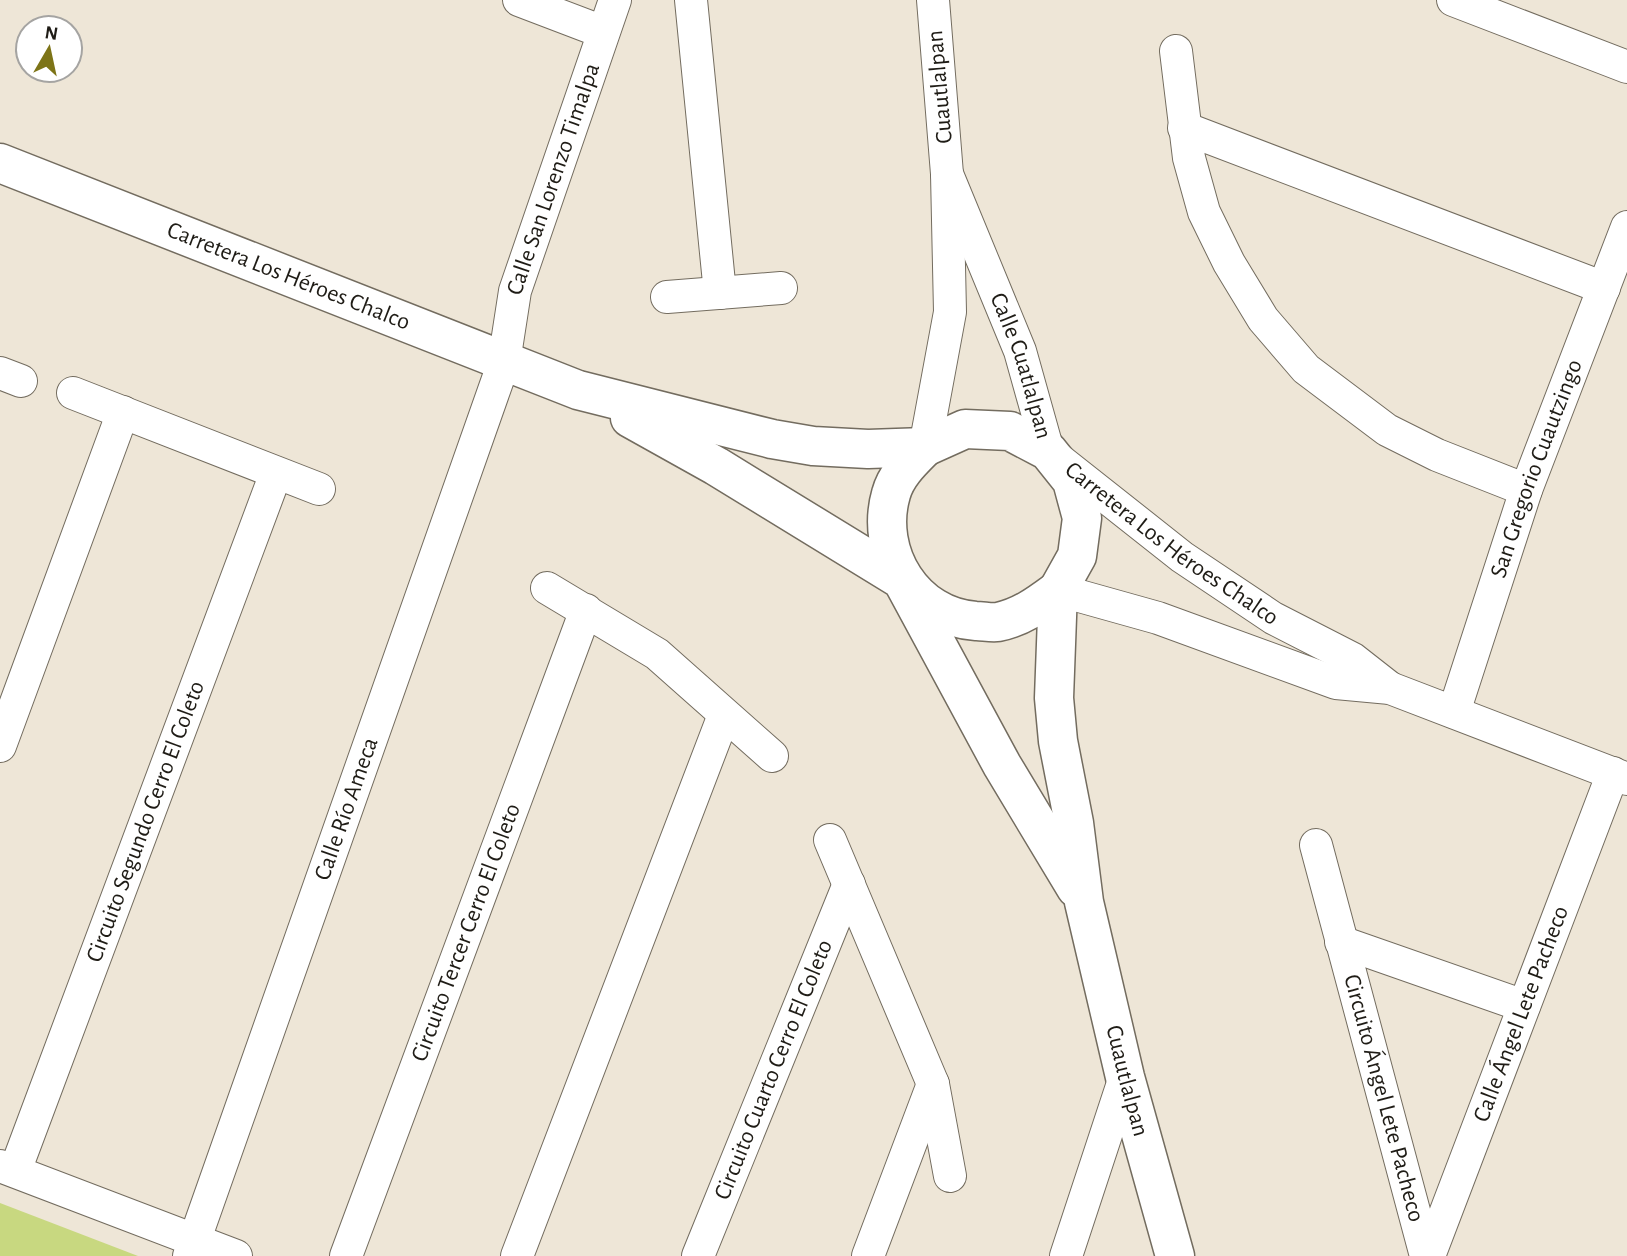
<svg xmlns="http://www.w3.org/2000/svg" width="1627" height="1256" viewBox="0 0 1627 1256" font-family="'Alegreya Sans',sans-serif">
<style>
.green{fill:#c8d880}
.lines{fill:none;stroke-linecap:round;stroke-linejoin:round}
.street-casing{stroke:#736c5f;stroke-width:34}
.secondary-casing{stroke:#736c5f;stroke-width:41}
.street{stroke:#fff;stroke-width:32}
.secondary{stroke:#fff;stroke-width:38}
.labels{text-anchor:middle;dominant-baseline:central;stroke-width:7;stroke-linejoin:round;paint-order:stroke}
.street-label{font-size:24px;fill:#1f1c16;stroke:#fff}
</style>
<rect width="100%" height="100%" fill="#eee6d7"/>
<polygon class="green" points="0,1203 138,1256 0,1256"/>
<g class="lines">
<defs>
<g id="street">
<polyline points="519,0 603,32"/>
<polyline points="691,0 720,293"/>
<polyline points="1453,0 1627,67"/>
<polyline points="1176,51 1189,158 1204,212 1229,263 1263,319 1306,369 1387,430 1437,455 1526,490"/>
<polyline points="1184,128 1604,288"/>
<path id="s1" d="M 947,174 L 1020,351 L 1048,451 L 1182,557 L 1273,618 L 1353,659 L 1390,688"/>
<polyline points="667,297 781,288"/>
<polyline points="0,373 21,381"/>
<polyline points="73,393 319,489"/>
<polyline points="925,447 950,312 947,174 933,0"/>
<polyline points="547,588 657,654 772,756"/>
<polyline points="1058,590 1158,618 1336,683 1390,688 1627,779"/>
<path id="s2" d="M 1454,712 L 1526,490 L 1627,227"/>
<polyline points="0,746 123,412"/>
<polyline points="830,840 933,1084 950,1176"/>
<path id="s3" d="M 1316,845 L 1426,1256"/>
<polyline points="1341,942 1524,1006"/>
<polyline points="0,1166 236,1256"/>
<path id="s4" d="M 15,1171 L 276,473"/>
<path id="s5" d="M 189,1256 L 504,362 L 515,291 L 615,0"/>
<path id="s6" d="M 346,1256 L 586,610"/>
<polyline points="517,1256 724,715"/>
<path id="s7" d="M 698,1256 L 849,884"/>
<polyline points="868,1256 933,1084"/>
<polyline points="1066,1256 1125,1077"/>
<path id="s8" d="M 1429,1256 L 1613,773"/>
</g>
<g id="secondary">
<path id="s9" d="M 0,163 L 578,390 L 772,439 L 813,446 L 868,449 L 925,447 L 965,429 L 1010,431 L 1048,451 L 1072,481 L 1082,518 L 1077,556 L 1058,590 L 1054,698 L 1058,741 L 1074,823 L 1084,902 L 1125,1077 L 1175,1256"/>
<polyline points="630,418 716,466 902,580 1002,765 1076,888"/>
<path d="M 925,447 C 911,461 896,475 891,494 C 874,553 914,617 976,621 C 983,621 991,623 998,622 C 1022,617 1039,604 1058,590"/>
</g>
</defs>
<use href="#street" class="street-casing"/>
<use href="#secondary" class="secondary-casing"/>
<use href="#street" class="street"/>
<use href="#secondary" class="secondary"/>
</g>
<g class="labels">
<g class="street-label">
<text transform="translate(940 87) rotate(-95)">Cuautlalpan</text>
<text stroke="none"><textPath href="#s5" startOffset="1138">Calle San Lorenzo Timalpa</textPath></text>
<text stroke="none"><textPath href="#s9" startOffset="310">Carretera Los Héroes Chalco</textPath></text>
<text stroke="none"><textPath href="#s1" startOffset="206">Calle Cuatlalpan</textPath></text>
<text stroke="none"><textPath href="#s2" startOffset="257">San Gregorio Cuautzingo</textPath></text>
<text stroke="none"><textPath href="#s1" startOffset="450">Carretera Los Héroes Chalco</textPath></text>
<text stroke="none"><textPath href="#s5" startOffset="474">Calle Río Ameca</textPath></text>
<text stroke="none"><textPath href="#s4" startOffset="373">Circuito Segundo Cerro El Coleto</textPath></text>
<text stroke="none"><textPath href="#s6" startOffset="345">Circuito Tercer Cerro El Coleto</textPath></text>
<text stroke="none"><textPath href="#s8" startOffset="259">Calle Ángel Lete Pacheco</textPath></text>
<text stroke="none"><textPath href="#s7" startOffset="201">Circuito Cuarto Cerro El Coleto</textPath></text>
<text stroke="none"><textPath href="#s9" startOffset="1759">Cuautlalpan</textPath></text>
<text stroke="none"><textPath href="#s3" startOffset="262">Circuito Ángel Lete Pacheco</textPath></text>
</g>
</g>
<g transform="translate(49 49) rotate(9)"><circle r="33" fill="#ffffff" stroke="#a5a4a2" stroke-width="2"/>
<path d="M0-5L12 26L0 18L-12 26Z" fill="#7d7417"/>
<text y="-10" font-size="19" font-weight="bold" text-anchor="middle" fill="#1f1c16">N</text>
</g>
</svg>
